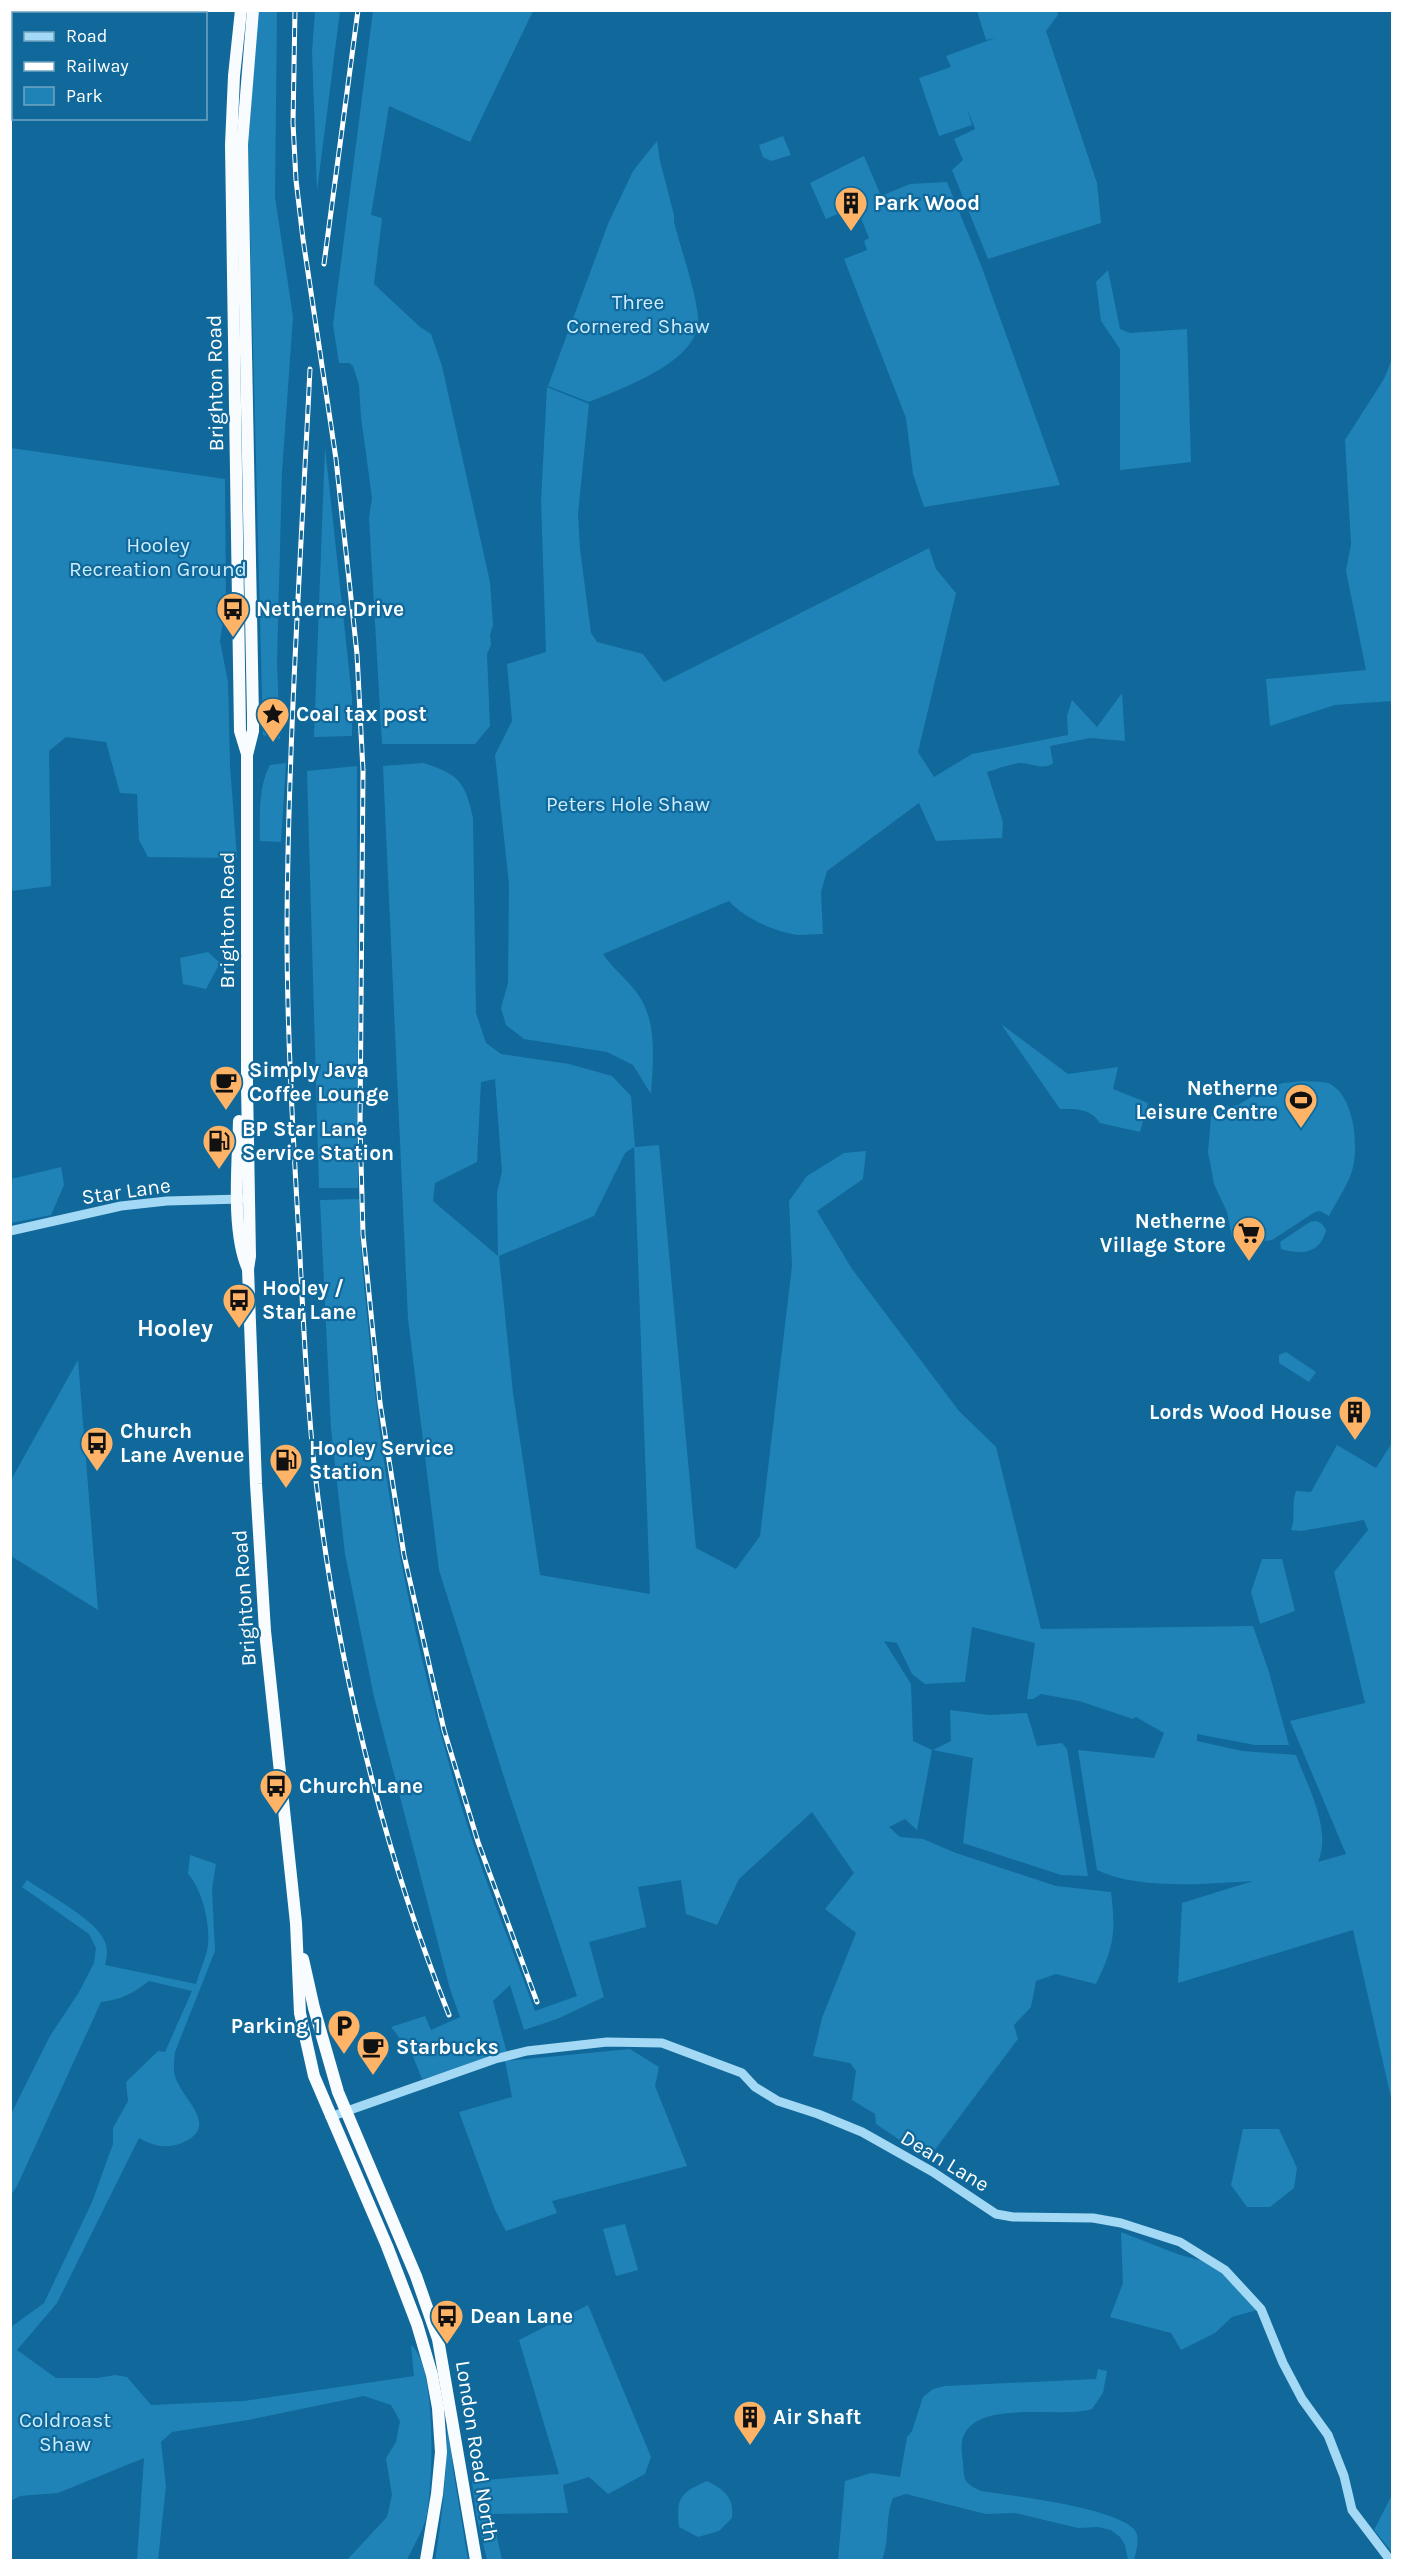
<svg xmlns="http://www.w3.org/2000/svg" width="1403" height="2571" viewBox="0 0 1403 2571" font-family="Karla,sans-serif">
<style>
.green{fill:#1f83b8;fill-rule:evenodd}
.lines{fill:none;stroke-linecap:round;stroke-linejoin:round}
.tertiary{stroke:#a3d9f4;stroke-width:9}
.trunk{stroke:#f8fcff;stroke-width:12}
.rail-casing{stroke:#fff;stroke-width:5}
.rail{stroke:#10699a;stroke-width:3;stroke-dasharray:9;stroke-linecap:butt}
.labels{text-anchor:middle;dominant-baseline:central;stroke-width:4.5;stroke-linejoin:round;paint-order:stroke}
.poi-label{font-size:21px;font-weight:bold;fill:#fff;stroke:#10699a;text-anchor:start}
.park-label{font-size:21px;fill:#cbedfe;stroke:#10699a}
.street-label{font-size:21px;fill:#fff;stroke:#10699a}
.quarter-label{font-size:24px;font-weight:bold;fill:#fff;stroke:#10699a}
</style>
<rect width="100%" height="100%" fill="#10699a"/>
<g class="green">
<polygon points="258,11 277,11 275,197 293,317 282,472 277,663 280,739 263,735 248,147"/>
<polygon points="315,11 340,11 317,191 312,52"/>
<polygon points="373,11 533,11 470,142 389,106 371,215 382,218 374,284 420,327 431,334 442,366 490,582 493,625 490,635 491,645 487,654 490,726 475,744 382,744 369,518 372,498 361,417 359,385 353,366 349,363 339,363 333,325"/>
<polygon points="977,11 1057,11 1058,15 1046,31 1097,183 1101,223 988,259 952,170 963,160 954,139 975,129 967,108 972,125 939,136 919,78 951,67 946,56 995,38 986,40"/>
<polygon points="783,136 791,155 771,161 763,157 759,145"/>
<path d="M 657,141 L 660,161 L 674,215 L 674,222 C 682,253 694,285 698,316 C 704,360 621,389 589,402 L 548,386 L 608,224 L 633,171 Z"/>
<polygon points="864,156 881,196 910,184 947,182 981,265 1060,485 924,507 913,474 906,418 844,259 867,250 864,241 869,238 856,206 826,219 810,183"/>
<polygon points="1108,270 1120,329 1130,333 1187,329 1191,462 1120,470 1120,349 1101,321 1096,282"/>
<polygon points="1392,359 1392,701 1335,705 1270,726 1266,679 1366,670 1346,571 1351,544 1345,440 1384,379"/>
<path d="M 547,387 L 589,404 L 578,514 L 580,549 L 591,633 L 597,642 L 643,654 L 664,682 L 929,548 L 936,569 L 956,593 L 918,752 L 934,777 L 972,754 L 1068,735 L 1067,716 L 1072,700 L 1097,727 L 1122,693 L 1125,741 L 1090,738 L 1050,746 L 1053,763 C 1043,771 1032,763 1020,763 C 1010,764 997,769 987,772 L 1003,822 L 1002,838 L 936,841 L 919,803 L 827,871 L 821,892 L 823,934 C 815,934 806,935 799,935 C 775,932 744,918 729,901 L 603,954 C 612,968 627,979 637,993 C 658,1021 653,1061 651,1094 L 633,1065 L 607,1052 L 524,1039 L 506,1025 L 501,1008 L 508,983 L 509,884 L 495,755 L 512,721 L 507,664 L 546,652 L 541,501 Z"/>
<polygon points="325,447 352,697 352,736 314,737"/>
<polygon points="11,448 225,479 226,604 220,641 228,682 230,765 237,858 148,857 139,840 137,794 120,793 106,742 66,737 49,751 51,886 11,891"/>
<path d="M 286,763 L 281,842 L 260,841 C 260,816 258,787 270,765 Z"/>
<path d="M 423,763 C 459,774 465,782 473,818 L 476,1013 L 486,1043 L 501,1054 L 569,1064 L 612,1076 L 631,1096 L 635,1147 L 659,1145 L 696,1548 L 736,1569 L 760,1536 L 792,1266 L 789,1201 L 807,1176 L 844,1153 L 866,1151 L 863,1179 L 817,1211 L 852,1269 L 959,1411 L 996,1447 L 1041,1629 L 1253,1626 L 1269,1672 L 1289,1745 L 1255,1745 L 1197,1734 L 1197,1741 L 1242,1751 L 1296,1755 C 1308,1787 1332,1830 1318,1862 L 1346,1854 L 1290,1721 L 1365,1703 L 1334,1572 L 1368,1530 L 1364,1520 L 1301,1531 L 1291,1530 C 1296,1518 1291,1504 1296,1491 L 1311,1492 L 1337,1445 L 1376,1468 L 1392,1443 L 1392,2102 L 1353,1930 L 1178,1983 L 1182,1903 L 1253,1881 C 1207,1884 1138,1890 1097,1870 L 1078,1750 L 1154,1758 L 1164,1733 L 1136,1717 L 1133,1719 L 1079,1701 L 1041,1694 L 1033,1699 L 1027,1699 L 1035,1643 L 972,1627 L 965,1682 L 925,1684 L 912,1674 L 897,1643 L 884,1641 L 911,1684 L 913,1741 L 932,1750 L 917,1830 L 905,1819 L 889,1827 L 900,1837 L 923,1839 L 956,1853 L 1056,1886 L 1111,1892 C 1116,1932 1114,1947 1096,1984 L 1056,1974 L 1036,1981 L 1031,2007 L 1014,2025 L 1018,2039 L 928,2159 L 876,2124 L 875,2114 L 852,2100 L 856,2071 L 850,2063 L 813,2056 L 822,2018 L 856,1933 L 825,1909 L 854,1873 L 812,1812 L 739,1879 L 717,1925 L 686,1914 L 681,1880 L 638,1887 L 646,1927 L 589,1942 L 604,1997 L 557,2019 L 524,2030 L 510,1985 L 493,2001 L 507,2053 L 422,2079 L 412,2054 L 391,2027 L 425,2016 L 431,2030 L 460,2017 L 450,1989 L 374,1697 L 345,1554 L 331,1429 L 320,1200 L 360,1199 C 359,1247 365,1295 370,1344 C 384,1498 416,1653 460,1802 C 481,1872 510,1942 535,2011 L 577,1996 L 508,1790 L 439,1570 L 408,1319 L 383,766 ZM 495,1079 L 502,1172 L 497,1192 L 498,1256 L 433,1201 L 435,1183 L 477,1162 L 481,1082 ZM 634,1147 L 650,1594 L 540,1575 L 513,1393 L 499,1256 L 594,1216 L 625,1153 Z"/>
<polygon points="357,766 358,1188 319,1188 307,771"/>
<polygon points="208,952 220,963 206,989 183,984 180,958"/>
<path d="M 1001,1024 L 1068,1074 L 1118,1067 L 1113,1089 L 1148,1103 L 1140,1132 L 1100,1123 C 1090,1108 1076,1109 1060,1109 Z"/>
<path d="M 1304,1081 C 1311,1082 1321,1081 1328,1083 C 1355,1094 1360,1150 1351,1174 C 1346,1188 1336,1202 1329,1216 L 1320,1211 L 1315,1212 L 1272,1240 L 1241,1244 L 1232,1237 L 1227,1212 L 1214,1184 L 1208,1152 L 1211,1117 L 1216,1108 L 1238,1105 L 1260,1092 L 1283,1083 Z"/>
<polygon points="61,1167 64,1185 51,1215 11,1223 11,1179"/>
<path d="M 1316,1221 L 1322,1224 L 1326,1230 C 1320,1254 1301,1255 1281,1249 L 1280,1242 L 1310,1222 Z"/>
<polygon points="1286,1352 1316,1372 1309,1382 1279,1363 1279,1355"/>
<polygon points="78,1360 98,1610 11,1556 11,1480"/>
<polygon points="1262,1559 1282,1559 1295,1611 1260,1624 1251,1592"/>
<polygon points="950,1710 989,1715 1027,1713 1037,1746 1062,1743 1067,1749 1088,1876 1061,1875 963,1843 973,1758 933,1750 951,1741"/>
<path d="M 190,1855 L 216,1864 L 212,1889 L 215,1951 L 175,2052 C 174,2060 173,2068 175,2076 C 182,2100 220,2125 184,2142 C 168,2150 153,2146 139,2138 L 57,2303 L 17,2350 L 56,2378 L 98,2378 L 115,2375 L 127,2377 L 151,2405 L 244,2401 L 414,2376 L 411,2345 C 437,2366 433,2481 427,2514 C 424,2530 413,2546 407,2560 L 347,2560 L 387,2517 L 392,2495 L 386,2458 L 396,2442 L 400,2421 L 391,2405 L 364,2396 L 248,2420 L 172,2432 L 161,2442 L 166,2486 L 158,2560 L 137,2560 L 144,2458 L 58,2493 L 20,2496 L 11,2501 L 11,2327 L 44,2303 L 92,2202 L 113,2144 L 113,2128 L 128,2101 L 126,2082 L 158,2051 L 165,2052 L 192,1991 L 149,1981 C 134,1993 120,2000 101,2002 L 17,2186 L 11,2195 L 10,2116 L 50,2036 L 79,1992 L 94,1963 L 96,1948 L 89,1934 L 22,1887 L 27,1880 C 47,1894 97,1920 105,1942 C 108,1950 107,1957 105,1965 L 196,1984 C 199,1973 204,1962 207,1951 C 212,1929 203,1890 188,1874 Z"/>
<polygon points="630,2049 659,2067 655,2086 687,2166 552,2201 557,2213 506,2231 495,2210 459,2112 512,2097 505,2061"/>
<polygon points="1243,2129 1279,2129 1297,2168 1294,2188 1270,2207 1247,2207 1231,2185"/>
<polygon points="625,2224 638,2270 616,2276 603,2229"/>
<polygon points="1121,2232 1180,2255 1215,2264 1261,2309 1232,2317 1215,2333 1181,2350 1171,2333 1110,2317 1123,2283"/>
<polygon points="588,2305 651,2457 645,2474 608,2494 589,2477 563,2485 568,2513 492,2514 502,2560 487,2560 476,2514 472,2481 559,2474 519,2340"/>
<path d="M 1098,2369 L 1107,2371 L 1103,2393 L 1092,2409 C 1060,2419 980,2399 964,2435 C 960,2443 962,2454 963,2463 C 964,2481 964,2483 981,2491 C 1014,2496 1112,2507 1134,2529 C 1141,2537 1136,2552 1134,2560 L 1128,2560 L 1125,2545 L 1120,2537 L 1111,2530 L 1098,2527 L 1078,2528 L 1015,2513 L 986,2514 L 906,2494 L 893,2498 C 885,2516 890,2540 882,2560 L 838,2560 L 845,2481 L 871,2473 L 900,2477 L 907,2437 L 912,2431 L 923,2397 L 933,2389 L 945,2386 L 1096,2379 Z"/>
<path d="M 447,2424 L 449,2425 L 453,2469 L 468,2560 L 435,2560 C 443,2514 447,2470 447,2424 Z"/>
<path d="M 707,2481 C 725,2490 734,2498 732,2518 L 719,2531 L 698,2537 L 679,2527 C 676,2497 680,2493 707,2481 Z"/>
<polygon points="1392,2495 1392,2552 1374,2530"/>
</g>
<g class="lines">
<g class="tertiary">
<polyline points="10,1231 121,1206 167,1201 242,1199"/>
<polyline points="330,2117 495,2059 527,2051 607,2042 662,2043 742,2073 755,2087 778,2101 818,2114 862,2132 933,2172 996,2214 1013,2217 1093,2218 1121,2223 1180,2242 1225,2270 1261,2309 1283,2363 1302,2399 1328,2435 1344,2476 1352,2510 1390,2560"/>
</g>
<g class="trunk">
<polyline points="241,10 234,76 231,145 240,731 247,754"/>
<polyline points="253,10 242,145 253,717 253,731 247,755 247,1085 250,1256 248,1269 256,1484 265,1631 296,1923 300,2013 314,2076 387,2246 417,2324 432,2375 438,2408 441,2452 437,2494 426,2560"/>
<path d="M 239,1121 C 238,1162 231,1232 248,1269"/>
<polyline points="303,1959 314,2008 338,2092 416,2276 438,2339 476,2560"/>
</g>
<defs>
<g id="rail">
<polyline points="295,10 293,123 296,180 303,239 336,459 357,654 363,771 360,1125 363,1234 380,1403 404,1555 444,1730 478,1842 537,2002"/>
<polyline points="324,264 358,10"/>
<path d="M 310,369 C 301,555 288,742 287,929 C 287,1032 293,1135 299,1238 C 303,1313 306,1389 314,1464 C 335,1652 379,1839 449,2015"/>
</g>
</defs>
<use href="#rail" class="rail-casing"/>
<use href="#rail" class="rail"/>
</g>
<defs>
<symbol id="building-pin" viewBox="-11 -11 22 30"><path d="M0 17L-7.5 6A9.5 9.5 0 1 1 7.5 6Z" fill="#ffb366" stroke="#10699a"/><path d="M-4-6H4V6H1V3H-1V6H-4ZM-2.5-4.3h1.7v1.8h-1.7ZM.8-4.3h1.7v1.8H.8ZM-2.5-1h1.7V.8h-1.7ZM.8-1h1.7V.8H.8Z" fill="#111"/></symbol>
<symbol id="bus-pin" viewBox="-11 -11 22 30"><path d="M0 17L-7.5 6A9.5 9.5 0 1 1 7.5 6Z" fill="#ffb366" stroke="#10699a"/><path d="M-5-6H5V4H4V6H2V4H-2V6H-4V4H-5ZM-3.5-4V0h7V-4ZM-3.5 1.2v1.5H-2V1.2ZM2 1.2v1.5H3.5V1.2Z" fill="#111"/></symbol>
<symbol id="sight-pin" viewBox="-11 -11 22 30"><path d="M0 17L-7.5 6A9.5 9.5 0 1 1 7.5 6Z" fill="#ffb366" stroke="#10699a"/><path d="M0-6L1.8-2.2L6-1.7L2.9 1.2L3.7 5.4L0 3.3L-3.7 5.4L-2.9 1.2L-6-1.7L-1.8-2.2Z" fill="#111"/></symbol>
<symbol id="cafe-pin" viewBox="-11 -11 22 30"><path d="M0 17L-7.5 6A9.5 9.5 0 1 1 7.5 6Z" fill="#ffb366" stroke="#10699a"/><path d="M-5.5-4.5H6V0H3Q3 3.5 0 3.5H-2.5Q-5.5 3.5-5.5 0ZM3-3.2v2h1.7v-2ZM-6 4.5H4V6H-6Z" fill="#111"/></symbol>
<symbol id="stadium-pin" viewBox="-11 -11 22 30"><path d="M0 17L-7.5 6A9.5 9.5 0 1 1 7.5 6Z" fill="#ffb366" stroke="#10699a"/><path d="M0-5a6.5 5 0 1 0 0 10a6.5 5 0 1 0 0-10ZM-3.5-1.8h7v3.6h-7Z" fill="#111"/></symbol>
<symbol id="fuel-pin" viewBox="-11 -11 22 30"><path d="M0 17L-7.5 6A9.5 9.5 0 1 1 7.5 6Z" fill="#ffb366" stroke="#10699a"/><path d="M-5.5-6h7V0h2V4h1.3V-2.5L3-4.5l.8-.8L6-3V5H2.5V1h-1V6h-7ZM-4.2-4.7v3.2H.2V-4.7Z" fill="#111"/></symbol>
<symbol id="supermarket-pin" viewBox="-11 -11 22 30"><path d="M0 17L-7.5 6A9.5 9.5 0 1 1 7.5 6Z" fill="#ffb366" stroke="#10699a"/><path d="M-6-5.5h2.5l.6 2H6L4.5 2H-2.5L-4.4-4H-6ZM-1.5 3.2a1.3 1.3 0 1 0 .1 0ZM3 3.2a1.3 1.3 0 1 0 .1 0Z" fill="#111"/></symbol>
<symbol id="parking-pin" viewBox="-11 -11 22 30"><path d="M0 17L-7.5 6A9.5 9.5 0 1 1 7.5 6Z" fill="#ffb366" stroke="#10699a"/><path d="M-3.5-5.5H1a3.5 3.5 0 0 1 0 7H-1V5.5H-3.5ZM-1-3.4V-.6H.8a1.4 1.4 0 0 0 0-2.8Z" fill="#111"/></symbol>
</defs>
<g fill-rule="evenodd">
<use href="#building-pin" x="832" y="184" width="38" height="52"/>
<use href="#bus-pin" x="214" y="590" width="38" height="52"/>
<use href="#sight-pin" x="254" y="695" width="38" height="52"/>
<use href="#cafe-pin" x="207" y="1063" width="38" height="52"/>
<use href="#stadium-pin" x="1282" y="1081" width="38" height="52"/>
<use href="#fuel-pin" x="200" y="1122" width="38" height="52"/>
<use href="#supermarket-pin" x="1230" y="1214" width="38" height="52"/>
<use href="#bus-pin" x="220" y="1281" width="38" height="52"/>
<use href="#building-pin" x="1336" y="1393" width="38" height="52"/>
<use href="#bus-pin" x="78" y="1424" width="38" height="52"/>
<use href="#fuel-pin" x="267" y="1441" width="38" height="52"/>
<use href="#bus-pin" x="257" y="1767" width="38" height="52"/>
<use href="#parking-pin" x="325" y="2007" width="38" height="52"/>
<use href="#cafe-pin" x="354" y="2028" width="38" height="52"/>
<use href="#bus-pin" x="428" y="2297" width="38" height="52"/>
<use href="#building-pin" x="731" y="2398" width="38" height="52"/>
</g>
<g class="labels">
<g class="poi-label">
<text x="874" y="203">Park Wood</text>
<text x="256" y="609">Netherne Drive</text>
<text x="296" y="714">Coal tax post</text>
<text x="249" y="1070">Simply Java<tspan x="249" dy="24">Coffee Lounge</tspan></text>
<text x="1278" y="1088" text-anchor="end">Netherne<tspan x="1278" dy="24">Leisure Centre</tspan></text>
<text x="242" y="1129">BP Star Lane<tspan x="242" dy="24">Service Station</tspan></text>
<text x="1226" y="1221" text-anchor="end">Netherne<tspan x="1226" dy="24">Village Store</tspan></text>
<text x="262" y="1288">Hooley /<tspan x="262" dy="24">Star Lane</tspan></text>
<text x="1332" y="1412" text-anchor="end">Lords Wood House</text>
<text x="120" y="1431">Church<tspan x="120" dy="24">Lane Avenue</tspan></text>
<text x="309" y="1448">Hooley Service<tspan x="309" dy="24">Station</tspan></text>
<text x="299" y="1786">Church Lane</text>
<text x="321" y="2026" text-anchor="end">Parking 1</text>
<text x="396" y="2047">Starbucks</text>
<text x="470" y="2316">Dean Lane</text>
<text x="773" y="2417">Air Shaft</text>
</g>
<g class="park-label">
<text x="638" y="302">Three<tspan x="638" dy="24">Cornered Shaw</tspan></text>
<text x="158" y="545">Hooley<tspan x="158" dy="24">Recreation Ground</tspan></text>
<text x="628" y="804">Peters Hole Shaw</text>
<text x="65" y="2420">Coldroast<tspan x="65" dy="24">Shaw</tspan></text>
</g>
<g class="street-label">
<text transform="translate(215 383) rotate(-91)">Brighton Road</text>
<text transform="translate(227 920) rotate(-90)">Brighton Road</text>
<text transform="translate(126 1191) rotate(-8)">Star Lane</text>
<text transform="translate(244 1598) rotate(-94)">Brighton Road</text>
<text transform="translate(945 2161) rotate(31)">Dean Lane</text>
<text transform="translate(477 2451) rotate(81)">London Road North</text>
</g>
<g class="quarter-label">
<text x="175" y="1328">Hooley</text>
</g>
</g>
<rect width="1403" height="2571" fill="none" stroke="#ffffff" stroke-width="24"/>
<rect x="12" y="12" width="195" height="108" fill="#10699a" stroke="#70a5c2" stroke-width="1.5"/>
<rect x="24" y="32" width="30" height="9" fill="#a3d9f4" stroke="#70a5c2" stroke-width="1.5"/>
<text x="66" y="42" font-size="18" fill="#ffffff">Road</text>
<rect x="24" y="62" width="30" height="9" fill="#ffffff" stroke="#70a5c2" stroke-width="1.5"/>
<text x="66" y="72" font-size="18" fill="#ffffff">Railway</text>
<rect x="24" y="87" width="30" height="18" fill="#1f83b8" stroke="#70a5c2" stroke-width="1.5"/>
<text x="66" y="102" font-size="18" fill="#ffffff">Park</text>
</svg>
